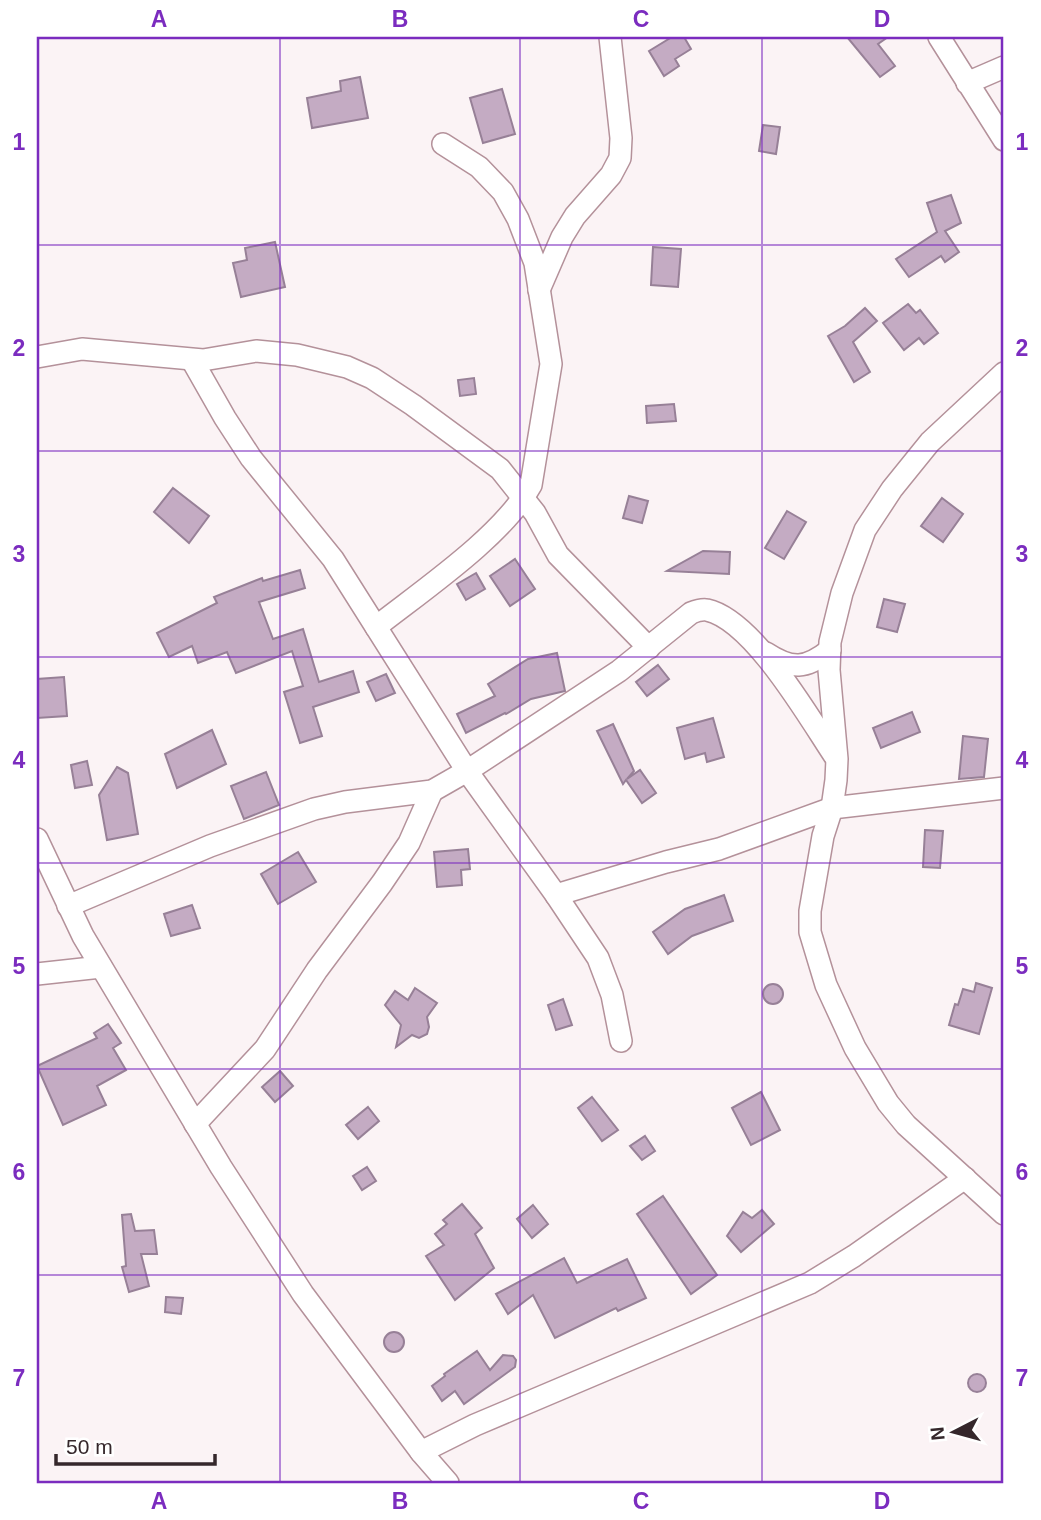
<svg xmlns="http://www.w3.org/2000/svg" width="1041" height="1520" viewBox="0 0 1041 1520" font-family="Arial,sans-serif">
<style>
.building{fill:#c4abc3;stroke:#978097;stroke-width:2}
.lines{fill:none;stroke-linecap:round;stroke-linejoin:round}
.minor-casing{stroke:#b4919a;stroke-width:24}
.minor{stroke:#fff;stroke-width:21}
.grid{fill:none;stroke:#7b2cbf;stroke-width:2;stroke-opacity:0.55}
.neatline{fill:none;stroke:#7b2cbf;stroke-width:2.5}
.grid-label{font-size:23px;text-anchor:middle;font-weight:bold;fill:#7b2cbf}
</style>
<rect width="100%" height="100%" fill="#fbf3f5"/>
<g class="building">
<polygon points="672,37 684,37 691,49 675,59 679,66 664,76 649,51"/>
<polygon points="847,37 888,37 878,44 895,66 880,77"/>
<polygon points="360,77 368,118 312,128 307,98 341,91 340,81"/>
<polygon points="502,89 515,134 483,143 470,98"/>
<polygon points="763,125 780,127 776,154 759,151"/>
<polygon points="951,195 961,223 945,231 959,252 945,262 941,256 909,277 896,259 937,232 927,203"/>
<polygon points="275,242 285,287 241,297 233,263 247,260 245,248"/>
<polygon points="653,247 681,249 678,287 651,285"/>
<polygon points="908,304 916,313 920,310 938,333 924,344 919,338 904,350 883,323"/>
<polygon points="865,308 877,321 853,342 870,372 854,382 828,336 845,326"/>
<polygon points="474,378 476,394 460,396 458,380"/>
<polygon points="674,404 676,421 647,423 646,406"/>
<polygon points="173,488 209,516 189,543 154,512"/>
<polygon points="629,496 648,501 642,523 623,518"/>
<polygon points="942,498 963,514 943,542 921,526"/>
<polygon points="787,511 806,522 784,559 765,548"/>
<polygon points="703,551 730,552 729,574 667,571"/>
<polygon points="515,559 535,589 510,606 490,576"/>
<polygon points="300,570 305,588 259,602 273,639 303,629 319,682 353,671 359,692 313,707 322,736 300,743 284,692 303,686 292,651 236,673 227,652 198,663 192,646 169,657 157,633 217,603 214,597 262,578 263,581"/>
<polygon points="476,573 485,589 466,600 457,584"/>
<polygon points="884,599 905,604 897,632 877,627"/>
<polygon points="557,653 565,691 531,699 506,714 505,713 466,733 457,714 495,696 488,684 528,659"/>
<polygon points="658,665 669,679 647,696 636,682"/>
<polygon points="386,674 395,693 376,701 367,682"/>
<polygon points="64,677 67,716 37,718 37,679"/>
<polygon points="912,712 920,732 881,748 873,728"/>
<polygon points="713,718 724,757 707,762 705,753 685,759 677,728"/>
<polygon points="613,724 634,771 627,779 640,770 656,793 642,803 626,780 623,784 597,731"/>
<polygon points="212,730 226,764 177,788 165,754"/>
<polygon points="963,736 988,739 984,777 959,779"/>
<polygon points="87,761 92,785 75,788 71,765"/>
<polygon points="117,767 128,773 138,834 107,840 99,795"/>
<polygon points="266,772 279,805 244,819 231,786"/>
<polygon points="925,830 943,831 940,868 923,867"/>
<polygon points="468,849 470,869 461,870 462,885 437,887 434,852"/>
<polygon points="298,852 316,882 278,904 261,874"/>
<polygon points="724,895 733,921 692,936 668,954 653,932 685,909"/>
<polygon points="192,905 200,928 171,936 164,914"/>
<polygon points="976,983 992,988 979,1034 949,1025 955,1004 958,1005 963,989 974,992"/>
<circle cx="773" cy="994" r="10"/>
<polygon points="415,988 437,1003 427,1017 429,1027 427,1034 419,1038 412,1035 396,1047 401,1025 385,1005 395,991 408,1000"/>
<polygon points="563,999 572,1025 556,1030 548,1005"/>
<polygon points="108,1024 121,1043 113,1048 126,1070 97,1086 106,1105 63,1125 37,1066 97,1038 94,1033"/>
<polygon points="280,1071 293,1086 275,1102 262,1087"/>
<polygon points="761,1092 780,1130 751,1145 732,1108"/>
<polygon points="592,1097 618,1130 602,1141 578,1108"/>
<polygon points="368,1107 379,1121 358,1139 346,1125"/>
<polygon points="645,1136 655,1151 642,1160 630,1146"/>
<polygon points="367,1167 376,1181 362,1190 353,1176"/>
<polygon points="663,1196 717,1275 691,1294 637,1214"/>
<polygon points="462,1204 482,1228 475,1234 494,1268 455,1300 426,1256 444,1245 435,1234 447,1224 443,1220"/>
<polygon points="533,1205 548,1224 532,1238 517,1219"/>
<polygon points="762,1210 774,1224 741,1252 727,1236 743,1212 752,1218"/>
<polygon points="131,1214 135,1231 154,1230 157,1254 141,1254 149,1286 129,1292 122,1267 126,1266 122,1215"/>
<polygon points="564,1258 577,1283 627,1259 646,1298 618,1311 616,1308 555,1338 533,1295 508,1314 496,1294"/>
<polygon points="166,1297 183,1298 181,1314 165,1312"/>
<circle cx="394" cy="1342" r="10"/>
<polygon points="477,1351 490,1370 503,1355 513,1356 516,1360 515,1367 464,1404 455,1391 442,1401 432,1386 445,1376 444,1374"/>
<circle cx="977" cy="1383" r="9"/>
</g>
<g class="lines">
<defs>
<g id="minor">
<polyline points="939,37 1004,140"/>
<polyline points="967,83 1004,67"/>
<polyline points="539,290 562,237 575,216 611,175 620,158 621,138 610,37"/>
<polyline points="37,357 82,349 203,360 256,351 297,355 347,367 372,378 413,405 500,469 535,513 558,555 649,648"/>
<polyline points="192,360 225,418 251,458 333,559 467,771 556,895 598,958 612,995 621,1041"/>
<polyline points="1004,373 930,442 892,489 865,530 842,593 830,642 829,670 837,759 836,780 832,808 823,836 810,911 810,932 826,985 855,1048 888,1103 906,1125 1004,1214"/>
<path d="M 376,627 C 423,590 503,536 531,485 L 551,364 L 535,263 L 518,219 L 503,192 L 479,167 L 443,144"/>
<path d="M 766,653 C 792,670 806,669 830,650"/>
<polyline points="37,839 83,936 221,1167 303,1294 421,1452 448,1483"/>
<polyline points="556,895 666,862 719,849 832,808 1004,788"/>
<path d="M 68,906 L 210,846 L 314,809 L 345,802 L 432,791 L 467,771 L 619,671 L 691,613 C 696,611 701,609 707,610 C 753,620 808,716 834,755"/>
<polyline points="37,974 101,967"/>
<polyline points="195,1124 265,1049 317,970 382,883 409,843 432,791"/>
<polyline points="421,1452 475,1425 810,1283 854,1256 965,1178"/>
</g>
</defs>
<use href="#minor" class="minor-casing"/>
<use href="#minor" class="minor"/>
</g>
<path class="grid" d="M 280,37 L 280,1483M 520,37 L 520,1483M 762,37 L 762,1483M 37,245 L 1004,245M 37,451 L 1004,451M 37,657 L 1004,657M 37,863 L 1004,863M 37,1069 L 1004,1069M 37,1275 L 1004,1275"/>
<rect width="1041" height="1520" fill="none" stroke="#ffffff" stroke-width="77"/>
<g transform="translate(954 1432) rotate(264)" stroke="#ffffff" stroke-width="5" paint-order="stroke">
<path d="M0-5L12 26L0 18L-12 26Z" fill="#35272b"/>
<text y="-10" font-size="19" font-weight="bold" text-anchor="middle" fill="#35272b">N</text>
</g>
<path d="M56 1454v10h159v-10" fill="none" stroke="#35272b" stroke-width="3.5"/>
<text x="66" y="1454" font-size="21" fill="#35272b" stroke="#ffffff" stroke-width="5" paint-order="stroke">50 m</text>
<rect x="38" y="38" width="964" height="1444" class="neatline"/>
<g class="grid-label">
<text x="159" y="27">A</text>
<text x="400" y="27">B</text>
<text x="641" y="27">C</text>
<text x="882" y="27">D</text>
<text x="19" y="150">1</text>
<text x="1022" y="150">1</text>
<text x="19" y="356">2</text>
<text x="1022" y="356">2</text>
<text x="19" y="562">3</text>
<text x="1022" y="562">3</text>
<text x="19" y="768">4</text>
<text x="1022" y="768">4</text>
<text x="19" y="974">5</text>
<text x="1022" y="974">5</text>
<text x="19" y="1180">6</text>
<text x="1022" y="1180">6</text>
<text x="19" y="1386">7</text>
<text x="1022" y="1386">7</text>
<text x="159" y="1509">A</text>
<text x="400" y="1509">B</text>
<text x="641" y="1509">C</text>
<text x="882" y="1509">D</text>
</g>
</svg>
